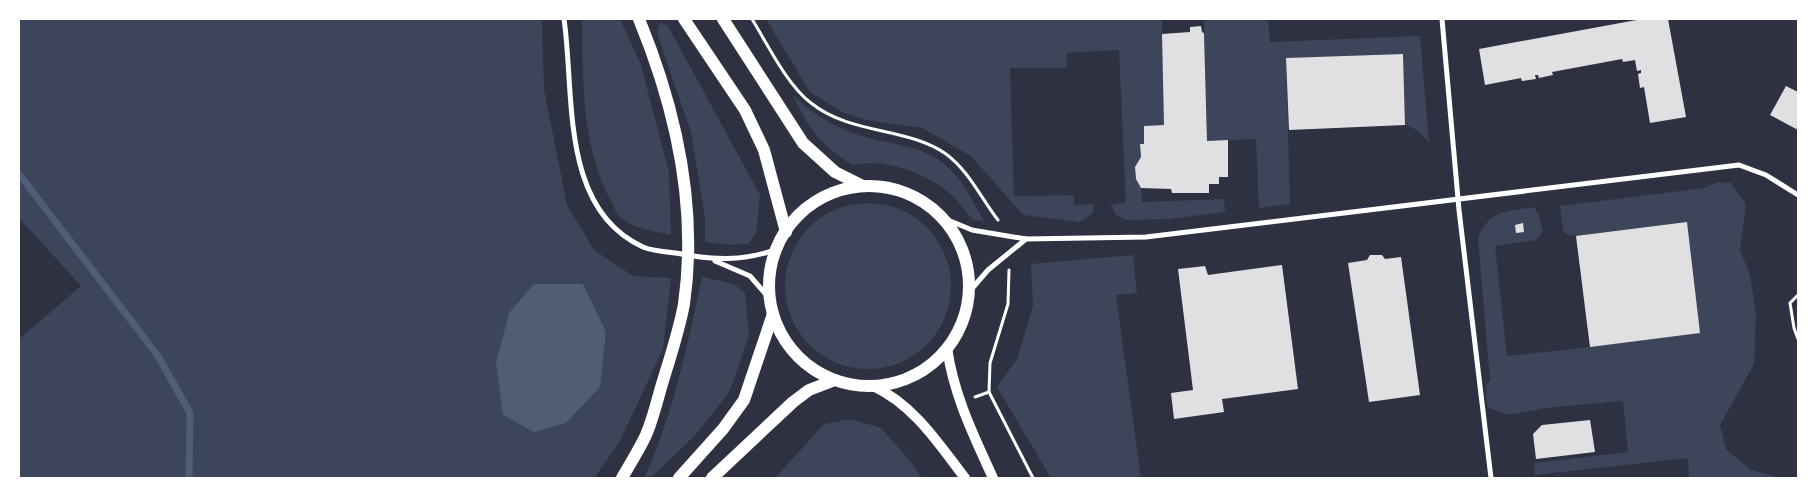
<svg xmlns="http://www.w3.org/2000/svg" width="1817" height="497" viewBox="0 0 1817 497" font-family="'Work Sans',sans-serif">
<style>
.green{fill:#3c4559}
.water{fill:#4f5d75}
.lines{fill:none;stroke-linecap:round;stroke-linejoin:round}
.stream{stroke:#4f5d75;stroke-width:7}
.building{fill:#e0e0e3}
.path{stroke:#fff;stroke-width:3}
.minor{stroke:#fff;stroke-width:5}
.secondary{stroke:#fff;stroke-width:10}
.primary{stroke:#fff;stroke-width:12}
</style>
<rect width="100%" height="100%" fill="#2d3142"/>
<g class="green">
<polygon points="19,19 542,19 544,90 567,205 594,250 633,276 671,278 663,349 619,443 594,478 19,478 19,339 81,286 19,218"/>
<path d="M 582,19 L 620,19 L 641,65 L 669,172 L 671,235 C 654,231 634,229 621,218 C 616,214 614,206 611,201 C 581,146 583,80 582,19 Z"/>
<polygon points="766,19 1162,19 1164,125 1144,126 1144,144 1140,144 1141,157 1135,167 1136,179 1141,188 1142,202 1224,199 1225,212 1169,219 1127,220 1116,215 1111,204 1126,203 1119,50 1066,53 1067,68 1010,68 1014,196 1074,195 1074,205 1094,204 1093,213 1080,222 1023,215 971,156 922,128 866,120 842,112 810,92"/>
<polygon points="1204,19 1268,19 1270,42 1420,36 1429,142 1417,130 1405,125 1403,54 1286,58 1290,204 1259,208 1256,139 1207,141"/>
<polygon points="660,22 668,26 760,195 756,234 748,244 729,245 705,242 705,218 691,132 657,34"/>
<path d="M 793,95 C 813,115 836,128 862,136 C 888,144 920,145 942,162 C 962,177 972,200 984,221 L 973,220 C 964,210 955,196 944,189 C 918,170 883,159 852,165 C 819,143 809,130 793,95 Z"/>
<path d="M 1718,182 L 1731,183 L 1746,204 L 1740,250 L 1750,275 L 1756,314 L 1754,364 L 1720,425 L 1726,449 L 1751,470 L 1780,478 L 1689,478 L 1688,458 L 1535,475 L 1534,463 L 1628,452 L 1623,401 L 1545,408 L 1508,415 L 1487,407 L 1486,384 L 1490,381 L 1478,238 C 1490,209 1507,212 1534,207 L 1539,215 L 1543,232 L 1536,240 L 1495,246 L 1507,356 L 1590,347 L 1576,236 L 1568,235 L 1563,231 L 1560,206 L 1704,188 Z"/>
<circle cx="868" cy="286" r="83"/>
<polygon points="1133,255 1137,293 1116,295 1141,478 1051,478 997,387 1017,359 1033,306 1031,264"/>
<path d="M 702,277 L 734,284 L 745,293 L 749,336 L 729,393 L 695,435 L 651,478 L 644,478 C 674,414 687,346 702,277 Z"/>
<polygon points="851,419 881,428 912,463 921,478 775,478 824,424"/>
</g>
<polygon class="water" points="534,284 583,284 606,332 600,387 566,423 534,432 503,415 496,363 509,313"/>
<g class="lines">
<polyline class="stream" points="19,174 158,356 190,413 189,478"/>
</g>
<g class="building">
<polygon points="1642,19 1668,19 1686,117 1650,123 1644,87 1640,88 1638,74 1641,73 1641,70 1637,71 1635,60 1623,62 1622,59 1552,72 1553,75 1539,78 1538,75 1535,75 1536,79 1522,81 1521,78 1485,85 1479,49"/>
<polygon points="1201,26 1202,32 1204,33 1207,141 1228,140 1228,177 1219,177 1219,184 1209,184 1209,193 1172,193 1171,189 1141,188 1136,179 1135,167 1141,157 1140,144 1144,144 1144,126 1164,125 1162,34 1190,32 1190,27"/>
<polygon points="1403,54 1405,125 1289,130 1286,58"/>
<polygon points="1786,86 1798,92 1798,130 1770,115"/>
<polygon points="1687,222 1700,333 1590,347 1576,236"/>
<polygon points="1523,223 1524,232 1516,233 1515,225"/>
<polygon points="1370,255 1382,255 1385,259 1401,257 1420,395 1369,402 1348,263 1367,260"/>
<polygon points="1282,265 1298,389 1222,399 1224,412 1174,419 1171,393 1193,390 1178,269 1205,266 1208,275"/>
<polygon points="1590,420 1595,452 1536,459 1533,434 1542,425"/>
</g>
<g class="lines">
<g class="path">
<path d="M 752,19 C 768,45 787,85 811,103 C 851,135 908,127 946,154 C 969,171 981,198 998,220"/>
<polyline points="1009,270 1008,304 990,363 989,392 1033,478"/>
<polyline points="1798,295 1790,303 1794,328 1798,339"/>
<polyline points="975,397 989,392"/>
</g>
<g class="minor">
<path d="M 564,19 C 575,93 559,209 643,247 C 652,251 666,252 676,253 C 711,260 743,262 777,249"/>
<polyline points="1442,19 1459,210 1491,478"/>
<polyline points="943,218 972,230 1026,239 1146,237 1739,165 1766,175 1798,195"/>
<polyline points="715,261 750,276 770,299"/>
<polyline points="969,292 988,270 1026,239"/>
</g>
<g class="secondary">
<path d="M 947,348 C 954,396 973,434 993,478"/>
<path d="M 873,386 C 914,405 938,443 965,478"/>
</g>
<g class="primary">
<polyline points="684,19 745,110 764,150 786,232"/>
<polyline points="723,19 803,143 835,172 863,186"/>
<circle cx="869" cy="286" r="100"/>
<path d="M 622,478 C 630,464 639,450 646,435 C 653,419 657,401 662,384 C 670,358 679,331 684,304 C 698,206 676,109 639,19"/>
<polyline points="679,478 723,429 744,400 773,314"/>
<polyline points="712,478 793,402 809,390 835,380"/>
</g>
</g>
<rect width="1817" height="497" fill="none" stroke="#ffffff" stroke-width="40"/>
</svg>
